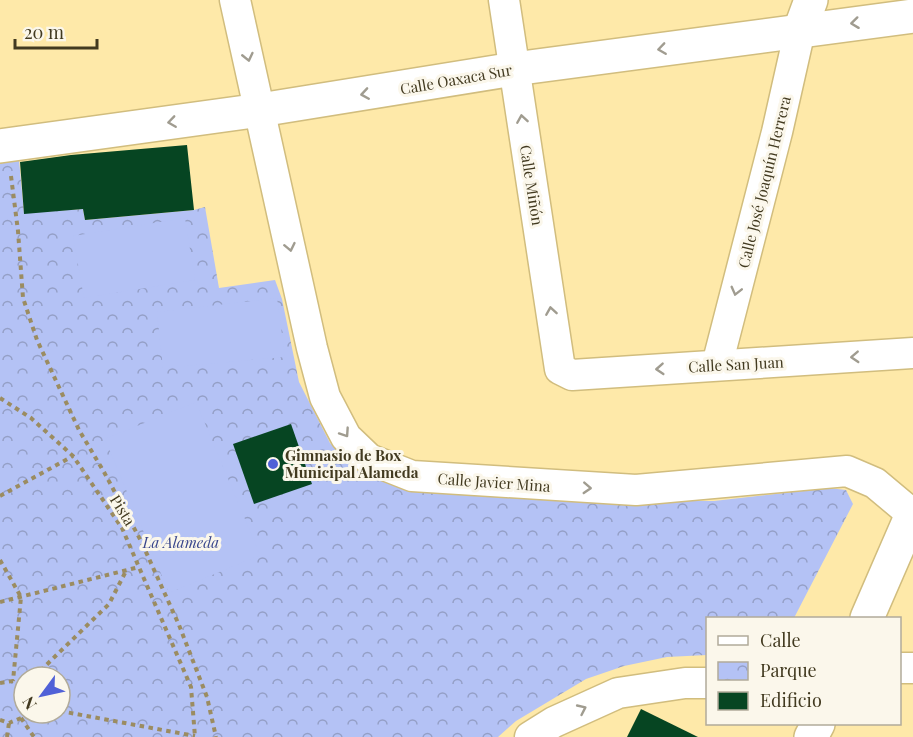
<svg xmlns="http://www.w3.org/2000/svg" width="913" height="737" viewBox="0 0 913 737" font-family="'Playfair Display',serif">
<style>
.park{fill:url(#park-crowns);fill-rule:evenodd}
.pitch{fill:#b4c2f5}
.building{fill:#064522}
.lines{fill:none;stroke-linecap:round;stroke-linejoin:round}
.minor-casing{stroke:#d1bd7e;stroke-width:33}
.tertiary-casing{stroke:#d1bd7e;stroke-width:36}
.trunk-casing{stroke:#d1bd7e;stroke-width:36}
.path{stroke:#9b8c61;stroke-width:4;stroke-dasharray:4.5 4.5;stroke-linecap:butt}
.minor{stroke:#fff;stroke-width:30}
.tertiary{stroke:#fff;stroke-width:33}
.trunk{stroke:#fff;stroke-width:33}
.oneway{stroke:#a09c90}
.poi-dot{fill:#5061d7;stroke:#fbf7eb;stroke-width:2}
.labels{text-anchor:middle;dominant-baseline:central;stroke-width:6;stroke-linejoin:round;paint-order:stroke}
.street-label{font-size:15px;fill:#423a20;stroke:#fbf7eb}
.poi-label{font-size:15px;font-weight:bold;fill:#423a20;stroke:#fbf7eb;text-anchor:start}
.park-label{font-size:15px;font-style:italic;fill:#39468c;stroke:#fbf7eb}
</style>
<defs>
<pattern id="park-crowns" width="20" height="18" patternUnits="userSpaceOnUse" patternTransform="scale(1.5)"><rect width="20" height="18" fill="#b4c2f5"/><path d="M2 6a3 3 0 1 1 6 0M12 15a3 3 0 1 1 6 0" fill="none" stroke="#949fc6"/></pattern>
</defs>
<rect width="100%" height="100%" fill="#fee9a9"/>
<path class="park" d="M 19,160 L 24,213 L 83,209 L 85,220 L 194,210 L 205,207 L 219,288 L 275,280 L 282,299 L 299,382 L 330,443 L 362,473 L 415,492 L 551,500 L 714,501 L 829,488 L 846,490 L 853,504 L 794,618 L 708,618 L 707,655 L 667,657 L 624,666 L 586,679 L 516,721 L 498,737 L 0,737 L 0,162 ZM 24,677 L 60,677 L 60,713 L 24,713 Z"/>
<g class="pitch">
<polygon points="185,218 195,280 84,298 73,236"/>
<polygon points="277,298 285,357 163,368 157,312"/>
<polygon points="196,402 260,555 169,593 105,439"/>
</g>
<g class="building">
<polygon points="187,145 194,210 85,220 83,209 24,214 20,162 71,155"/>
<polygon points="291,424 312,484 254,504 233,444"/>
<polygon points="641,709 698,737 627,737"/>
</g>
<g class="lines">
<defs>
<g id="minor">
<polyline points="235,0 312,348 325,397 346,437 369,459 412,476 636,490 847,471 875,483 912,514"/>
<polyline points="504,0 560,369 572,375 913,353"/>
<polyline points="717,365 777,132 800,30"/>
<polyline points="900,668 913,668"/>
<polyline points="530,737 554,722 618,693 685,683 708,683"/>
</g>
<g id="tertiary">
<polyline points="800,30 811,0"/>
<polyline points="0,146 260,110 514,69 913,16"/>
</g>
<g id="trunk">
<polyline points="867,618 913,512"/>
<polyline points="811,737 818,724"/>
</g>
</defs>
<use href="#minor" class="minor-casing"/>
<use href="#tertiary" class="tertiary-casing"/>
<use href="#trunk" class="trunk-casing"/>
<g class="path">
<polyline points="11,176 18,231 23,298 37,340 79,430 104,472 141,541 179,625 207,697 216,737"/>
<polyline points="0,398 31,418 73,456 122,528 191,687 195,737"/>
<polyline points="0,496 73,456"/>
<polyline points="0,560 21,597 13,681"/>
<polyline points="0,602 139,567"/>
<polyline points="34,677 109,604 126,571"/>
<polyline points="0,683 13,681 24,688"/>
<polyline points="60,711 195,736"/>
<polyline points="21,718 34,737"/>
<polyline points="0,720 9,723 21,718 25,713"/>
<polyline points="7,737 9,723"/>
</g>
<use href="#minor" class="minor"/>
<use href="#tertiary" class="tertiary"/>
<use href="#trunk" class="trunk"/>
</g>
<defs><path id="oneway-chevron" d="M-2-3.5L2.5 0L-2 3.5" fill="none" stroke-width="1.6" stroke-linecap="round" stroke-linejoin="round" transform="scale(1.5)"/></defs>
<g class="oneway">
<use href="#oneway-chevron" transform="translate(855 23) rotate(173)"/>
<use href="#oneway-chevron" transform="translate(662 49) rotate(172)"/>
<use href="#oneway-chevron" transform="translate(248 57) rotate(77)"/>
<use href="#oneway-chevron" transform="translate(365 94) rotate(171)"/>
<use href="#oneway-chevron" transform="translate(522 119) rotate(-99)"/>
<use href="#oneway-chevron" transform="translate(172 122) rotate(172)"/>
<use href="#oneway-chevron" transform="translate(290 247) rotate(78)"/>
<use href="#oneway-chevron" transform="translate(736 291) rotate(104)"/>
<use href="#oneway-chevron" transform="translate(551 311) rotate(-99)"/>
<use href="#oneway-chevron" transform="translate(855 357) rotate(177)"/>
<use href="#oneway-chevron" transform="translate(660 369) rotate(176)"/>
<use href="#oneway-chevron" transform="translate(345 433) rotate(56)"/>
<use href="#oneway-chevron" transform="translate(587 488) rotate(3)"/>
<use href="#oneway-chevron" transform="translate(582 709) rotate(-25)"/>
</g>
<circle class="poi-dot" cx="273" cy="464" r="6"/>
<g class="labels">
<g class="street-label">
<text transform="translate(456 79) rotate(-10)">Calle Oaxaca Sur</text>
<text transform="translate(764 182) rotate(-76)">Calle José Joaquín Herrera</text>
<text transform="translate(532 185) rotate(81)">Calle Miñón</text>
<text transform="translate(736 364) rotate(-3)">Calle San Juan</text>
<text transform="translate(494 482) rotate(4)">Calle Javier Mina</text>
<text transform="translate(123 510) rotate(58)">Pista</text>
</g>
<g class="poi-label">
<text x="285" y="455">Gimnasio de Box<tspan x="285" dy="17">Municipal Alameda</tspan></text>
</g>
<g class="park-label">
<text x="181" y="542">La Alameda</text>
</g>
</g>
<rect x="706" y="617" width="195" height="108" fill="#fbf7eb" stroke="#b1ab9a" stroke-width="1.5"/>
<rect x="718" y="636" width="30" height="9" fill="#ffffff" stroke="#b1ab9a" stroke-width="1.5"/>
<text x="760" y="647" font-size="18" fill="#423a20">Calle</text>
<rect x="718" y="662" width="30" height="18" fill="url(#park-crowns)" stroke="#b1ab9a" stroke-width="1.5"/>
<text x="760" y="677" font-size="18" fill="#423a20">Parque</text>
<rect x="718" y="692" width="30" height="18" fill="#064522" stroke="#b1ab9a" stroke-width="1.5"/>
<text x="760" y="707" font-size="18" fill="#423a20">Edificio</text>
<g transform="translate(42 695) rotate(237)"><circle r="28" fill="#fbf7eb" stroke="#b1ab9a" stroke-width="1.5"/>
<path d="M0-4.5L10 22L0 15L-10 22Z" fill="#5061d7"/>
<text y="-9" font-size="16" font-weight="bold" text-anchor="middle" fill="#423a20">N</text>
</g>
<path d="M15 39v9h82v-9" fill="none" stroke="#423a20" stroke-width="3"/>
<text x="24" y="39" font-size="18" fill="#423a20" stroke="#fbf7eb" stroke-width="4.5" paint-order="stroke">20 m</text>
</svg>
